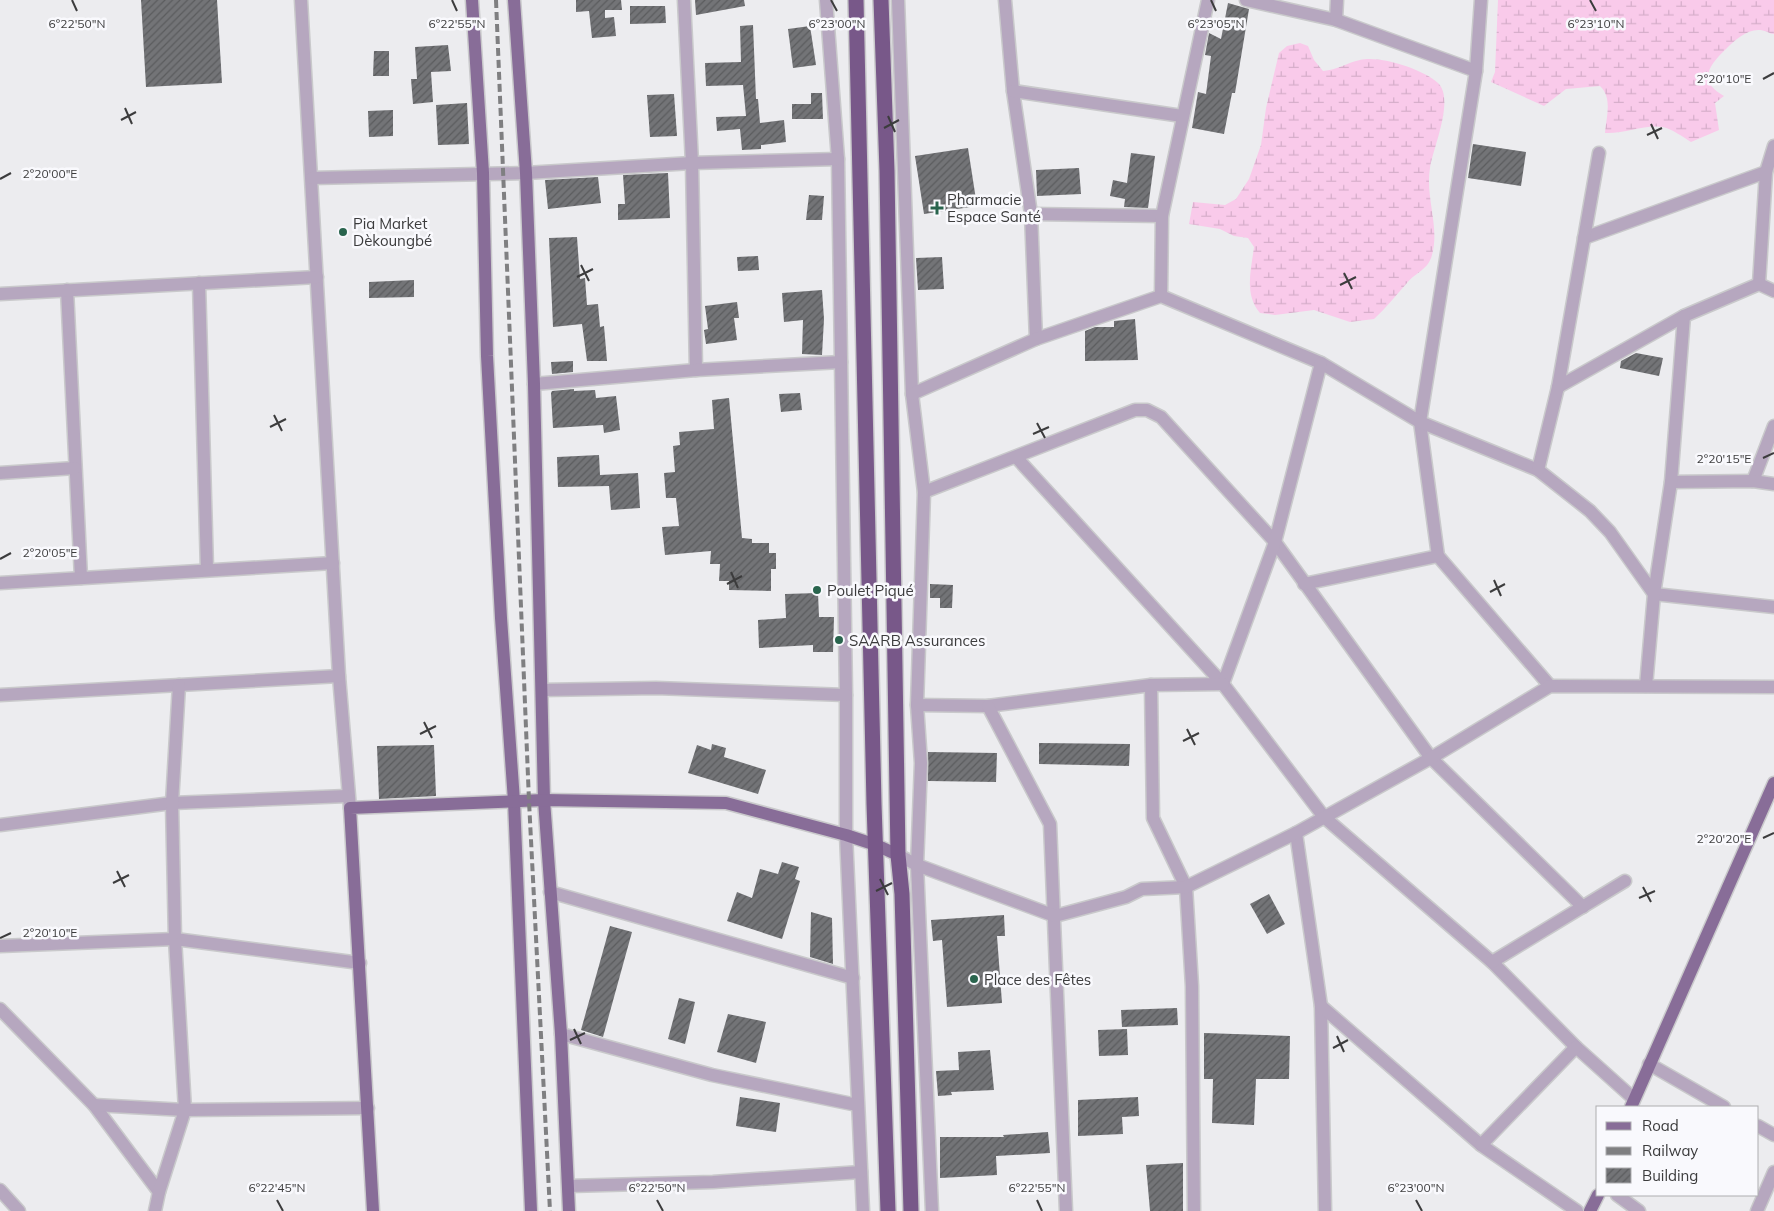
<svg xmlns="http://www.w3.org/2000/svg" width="1774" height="1211" viewBox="0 0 1774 1211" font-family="Mulish,sans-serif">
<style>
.wetland{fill:url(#wetland-marsh)}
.building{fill:url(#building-hatch)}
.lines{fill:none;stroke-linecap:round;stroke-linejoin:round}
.minor-casing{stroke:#c9c9cb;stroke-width:15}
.major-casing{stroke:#c9c9cb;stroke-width:15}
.highway-casing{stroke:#c9c9cb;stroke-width:18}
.minor{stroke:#b6a7bf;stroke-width:12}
.major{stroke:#886d98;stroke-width:12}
.highway{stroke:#785889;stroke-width:15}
.rail{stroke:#7f7f81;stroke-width:4;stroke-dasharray:8 4;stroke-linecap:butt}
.ticks{fill:none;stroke:#3c3c3d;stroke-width:2}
.poi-dot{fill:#29644d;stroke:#f9f9fd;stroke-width:2}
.labels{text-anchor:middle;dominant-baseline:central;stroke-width:5;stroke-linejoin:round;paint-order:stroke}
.poi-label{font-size:15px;fill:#3c3c3d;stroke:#f9f9fd;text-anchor:start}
.ticks-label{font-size:12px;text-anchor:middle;fill:#3c3c3d;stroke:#f9f9fd;stroke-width:5;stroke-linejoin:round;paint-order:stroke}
</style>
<defs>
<pattern id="wetland-marsh" width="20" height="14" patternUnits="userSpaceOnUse" patternTransform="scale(1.25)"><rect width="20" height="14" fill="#f9caea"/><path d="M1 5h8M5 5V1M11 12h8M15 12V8" fill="none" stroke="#d6aeca"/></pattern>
<pattern id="building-hatch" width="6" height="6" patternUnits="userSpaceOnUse" patternTransform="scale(1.25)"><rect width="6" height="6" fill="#737477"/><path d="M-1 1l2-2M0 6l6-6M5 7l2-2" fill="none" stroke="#5b5c5e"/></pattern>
</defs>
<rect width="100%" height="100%" fill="#ececef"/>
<g class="wetland">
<path d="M 1498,0 L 1774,0 L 1774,34 C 1770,34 1765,30 1760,30 C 1747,29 1735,40 1727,48 C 1709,65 1697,81 1724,96 L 1715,103 L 1719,130 L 1691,142 C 1683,137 1672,129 1663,127 C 1645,124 1625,134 1605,133 C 1606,118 1613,98 1600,86 L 1566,89 L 1544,106 L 1491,82 L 1495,72 Z"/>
<path d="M 1300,43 L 1308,46 L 1314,60 L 1323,71 C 1338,70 1346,63 1360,60 C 1380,55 1423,69 1438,83 C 1455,99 1433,148 1430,168 C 1425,197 1440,226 1432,255 C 1428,270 1416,272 1407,283 C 1396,295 1386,308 1374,319 L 1350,322 L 1314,310 L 1275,315 L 1260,313 C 1244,294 1251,271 1254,247 L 1248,238 L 1234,236 L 1220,229 L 1189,224 L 1193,202 L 1225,205 L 1236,199 L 1249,179 L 1261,145 L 1266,108 L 1279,53 L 1287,46 Z"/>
</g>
<g class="building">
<polygon points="141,0 217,0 222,83 146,87"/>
<polygon points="576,0 621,0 622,10 605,10 605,18 614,17 616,36 592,38 589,11 576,12"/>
<polygon points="695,0 744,0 745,6 696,15"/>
<polygon points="1228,3 1249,9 1235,93 1232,93 1224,134 1192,128 1198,92 1206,94 1211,56 1205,55 1209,33 1221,39"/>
<polygon points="630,6 665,6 666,23 630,24"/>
<polygon points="753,25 756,99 758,99 760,123 784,120 786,142 761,145 761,149 742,150 740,129 717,131 716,117 746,116 743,85 706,86 705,63 741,62 740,26"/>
<polygon points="810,26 816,65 793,68 788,29"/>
<polygon points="448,45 451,71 431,72 433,102 413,104 411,79 417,79 415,47"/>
<polygon points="374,51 389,51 389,76 373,76"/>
<polygon points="811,93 822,93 823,119 792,119 792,104 811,104"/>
<polygon points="674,94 677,136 650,137 647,95"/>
<polygon points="467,103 469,144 438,145 436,105"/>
<polygon points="393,110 393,136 369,137 368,111"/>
<polygon points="1473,144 1526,152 1521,186 1468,178"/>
<polygon points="968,148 977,206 924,214 915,156"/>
<polygon points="1131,153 1155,156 1148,208 1124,207 1125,199 1110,196 1113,180 1127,183"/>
<polygon points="1079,168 1081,194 1037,196 1036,170"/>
<polygon points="668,173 670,218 618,220 618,204 625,204 623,175"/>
<polygon points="598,177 601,203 548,209 545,180"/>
<polygon points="809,195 824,196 822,220 806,220"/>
<polygon points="577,237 580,279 585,278 587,305 598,304 600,327 604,326 607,361 587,361 582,324 553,327 549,238"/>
<polygon points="758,256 759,270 738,271 737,257"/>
<polygon points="942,257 944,289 918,290 916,258"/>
<polygon points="414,280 414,297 369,298 369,282"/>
<polygon points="822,290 824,319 822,355 802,354 803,320 784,322 782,293"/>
<polygon points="737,302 739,318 734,318 737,340 706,344 704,330 708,329 705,306"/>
<polygon points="1135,319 1138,360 1085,361 1085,331 1095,327 1114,327 1114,321"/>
<polygon points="1636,353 1663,358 1659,376 1620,368 1621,361"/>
<polygon points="573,361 573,372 552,374 551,362"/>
<polygon points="574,389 574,391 595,390 596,398 616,396 620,430 604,433 603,425 553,428 551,393 552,391"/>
<polygon points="800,393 802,410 781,412 779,394"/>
<polygon points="729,398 742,538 752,539 752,543 769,543 769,553 776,553 776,569 771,569 771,591 729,590 729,581 719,581 720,564 710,564 711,551 665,555 662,527 679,526 676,498 666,498 664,473 675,472 673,446 680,445 679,432 714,429 712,400"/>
<polygon points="599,455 600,475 638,473 640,508 611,510 609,486 558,487 557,457"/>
<polygon points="930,584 953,585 952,608 940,608 940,598 930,598"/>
<polygon points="818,593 819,617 834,617 833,652 813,652 813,645 759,648 758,620 786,618 785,594"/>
<polygon points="1039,743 1130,744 1129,766 1039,764"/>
<polygon points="712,744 726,748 724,757 766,770 758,794 688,773 697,745 711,750"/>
<polygon points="434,745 436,796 379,799 377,746"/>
<polygon points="928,752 997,753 996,782 928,781"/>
<polygon points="782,862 799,867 795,879 800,881 782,939 727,921 737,892 752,898 760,869 778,874"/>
<polygon points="1269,894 1285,924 1267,934 1250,904"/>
<polygon points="811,912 832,918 833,964 810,957"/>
<polygon points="1004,915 1005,936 997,936 1002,1003 947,1007 942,940 933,941 931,920"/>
<polygon points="610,926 632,932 603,1037 581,1030"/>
<polygon points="679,998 695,1002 685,1044 668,1039"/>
<polygon points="1177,1008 1178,1025 1122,1027 1121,1010"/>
<polygon points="728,1014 766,1022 756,1063 717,1052"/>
<polygon points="1127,1029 1128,1055 1099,1056 1098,1030"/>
<polygon points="1204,1033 1290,1036 1289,1079 1256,1079 1254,1125 1212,1123 1213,1079 1204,1079"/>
<polygon points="990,1050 994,1090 951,1092 952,1095 938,1096 936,1071 959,1070 958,1052"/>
<polygon points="740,1097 780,1103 776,1132 736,1126"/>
<polygon points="1138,1097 1139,1116 1122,1117 1123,1134 1078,1136 1078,1100"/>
<polygon points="1048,1132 1050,1153 996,1156 997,1175 940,1178 940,1137 1004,1137 1003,1135"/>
<polygon points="1183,1163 1183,1211 1150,1211 1146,1165"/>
</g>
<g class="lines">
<defs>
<g id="minor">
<polyline points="301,0 339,676 350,808"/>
<polyline points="684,0 692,163 696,370"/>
<polyline points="826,0 838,159 846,695 846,835 863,1211"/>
<polyline points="898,0 912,394 924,492 917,705 921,763 917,865 932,1211"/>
<polyline points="1005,0 1013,91 1031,214 1036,339"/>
<polyline points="1246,0 1336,20 1476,71"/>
<polyline points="1481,0 1476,71 1420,422 1438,556 1550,686"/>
<polyline points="1336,20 1337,0"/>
<polyline points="1013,91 1182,116"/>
<polyline points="312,178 526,173 692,163 838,159"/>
<polyline points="1031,214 1162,216"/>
<polyline points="1584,238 1766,172"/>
<polyline points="199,283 207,570"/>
<polyline points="1759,284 1766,172 1774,146"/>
<polyline points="67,290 81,578"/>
<polyline points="0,294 317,277"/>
<polyline points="1161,296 1162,216 1208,0"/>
<polyline points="534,384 696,370 841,362"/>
<polyline points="1558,387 1684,316 1759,284 1774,291"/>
<polyline points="912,394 1036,339 1161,296 1321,363 1420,422 1538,470 1590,511 1610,532 1654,594 1774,607"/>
<polyline points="1016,457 1223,684 1324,817 1492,962 1576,1047 1634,1099"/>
<polyline points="1538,470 1558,387 1599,153"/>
<polyline points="0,473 75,468"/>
<polyline points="1753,481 1774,426"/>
<polyline points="1671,482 1753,481 1774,484"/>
<polyline points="924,492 1135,410 1147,410 1161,417 1275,542 1431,758 1583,907"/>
<polyline points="0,583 333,563"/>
<polyline points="1304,584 1438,556"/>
<polyline points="1223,684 1275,542 1321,363"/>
<polyline points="1151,685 1153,818 1186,887 1192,986 1194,1211"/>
<polyline points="1646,686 1654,594 1671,482 1684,316"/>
<polyline points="542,690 656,688 846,695"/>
<polyline points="0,695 339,676"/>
<polyline points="917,705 988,706 1151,685 1223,684"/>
<polyline points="988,706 1050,824 1066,1211"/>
<polyline points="0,825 172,803 347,796"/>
<polyline points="1296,833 1321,1006 1325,1211"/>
<polyline points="898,855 917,865 1055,916 1126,897 1142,889 1186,887 1296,833 1431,758 1550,686 1774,687"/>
<polyline points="550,892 853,978"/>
<polyline points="0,946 175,939 360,963"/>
<polyline points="1492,962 1625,881"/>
<polyline points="1321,1006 1481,1145 1577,1211"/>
<polyline points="0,1009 94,1105 159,1192"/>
<polyline points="561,1034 712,1075 857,1105"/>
<polyline points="1649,1064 1724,1107"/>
<polyline points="94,1105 185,1110 368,1108"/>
<polyline points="1758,1126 1774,1135"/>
<polyline points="1481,1145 1576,1047"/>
<polyline points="569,1186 713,1182 861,1172"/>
<polyline points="0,1190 19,1211"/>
<polyline points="1617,1195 1639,1211"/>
<polyline points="155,1211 159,1192 185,1110 175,939 172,803 179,685"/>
<polyline points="1757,1211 1774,1172"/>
</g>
<g id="major">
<polyline points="472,0 483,173 487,356 501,618 514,801 531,1211"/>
<polyline points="514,0 526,173 534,384 544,800 561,1034 569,1211"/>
<polyline points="1631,1107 1774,783"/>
<polyline points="373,1211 350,808 544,800 726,803 846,835 876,845 898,855"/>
<polyline points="1590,1211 1598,1195"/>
</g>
<g id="highway">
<polyline points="856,0 874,804 888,1211"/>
<polyline points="881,0 887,171 898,855 902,894 911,1211"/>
</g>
</defs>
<use href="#minor" class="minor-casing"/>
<use href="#major" class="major-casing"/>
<use href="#highway" class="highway-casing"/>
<use href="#minor" class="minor"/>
<use href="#major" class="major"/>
<use href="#highway" class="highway"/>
<polyline class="rail" points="496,0 529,801 550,1211"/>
</g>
<path class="ticks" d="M 72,0 L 77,11M 452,0 L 457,11M 831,0 L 837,11M 1211,0 L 1216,11M 1590,0 L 1596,11M 1763,79 L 1774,73M 125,108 L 132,124M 888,116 L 895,132M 121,120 L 136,112M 1651,124 L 1658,139M 884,128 L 899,120M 1647,135 L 1662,128M 0,179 L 11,173M 581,265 L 589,281M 1344,273 L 1352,289M 577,277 L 593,269M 1340,285 L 1356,277M 274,415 L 282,431M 1037,423 L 1045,438M 270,427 L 286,419M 1033,434 L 1049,427M 1763,458 L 1774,453M 0,559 L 11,553M 731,572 L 738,588M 1494,580 L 1501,596M 727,584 L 742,576M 1490,592 L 1505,584M 424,722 L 432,738M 1187,729 L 1195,745M 420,734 L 436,726M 1183,741 L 1199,733M 1763,838 L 1774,833M 117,871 L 125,887M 880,879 L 888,895M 113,883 L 129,875M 1643,887 L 1651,902M 876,891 L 892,883M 1639,898 L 1655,891M 0,938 L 11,933M 574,1029 L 581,1044M 1337,1036 L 1344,1052M 570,1040 L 585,1033M 1333,1048 L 1348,1040M 277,1200 L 283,1211M 657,1200 L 663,1211M 1037,1200 L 1042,1211M 1416,1200 L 1422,1211"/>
<g class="poi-dot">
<path d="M934.5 200.5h5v5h5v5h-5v5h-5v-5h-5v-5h5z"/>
<circle cx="343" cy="232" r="5"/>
<circle cx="817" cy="590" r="5"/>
<circle cx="839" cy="640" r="5"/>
<circle cx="974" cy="979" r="5"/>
</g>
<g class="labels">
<g class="poi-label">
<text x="947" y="199">Pharmacie<tspan x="947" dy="17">Espace Santé</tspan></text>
<text x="353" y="223">Pia Market<tspan x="353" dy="17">Dèkoungbé</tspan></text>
<text x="827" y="590">Poulet Piqué</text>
<text x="849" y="640">SAARB Assurances</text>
<text x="984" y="979">Place des Fêtes</text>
</g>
</g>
<g class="ticks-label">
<text x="77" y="28">6°22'50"N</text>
<text x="457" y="28">6°22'55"N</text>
<text x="837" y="28">6°23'00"N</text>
<text x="1216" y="28">6°23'05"N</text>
<text x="1596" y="28">6°23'10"N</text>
<text x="1724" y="83">2°20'10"E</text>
<text x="50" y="178">2°20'00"E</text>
<text x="1724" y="463">2°20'15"E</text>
<text x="50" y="557">2°20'05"E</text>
<text x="1724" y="843">2°20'20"E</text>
<text x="50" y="937">2°20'10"E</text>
<text x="277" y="1192">6°22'45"N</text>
<text x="657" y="1192">6°22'50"N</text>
<text x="1037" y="1192">6°22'55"N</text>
<text x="1416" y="1192">6°23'00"N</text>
</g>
<rect x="1596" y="1106" width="162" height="90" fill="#f9f9fd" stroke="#adadb0"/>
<rect x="1606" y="1122" width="25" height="8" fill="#886d98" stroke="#adadb0"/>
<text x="1642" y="1131" font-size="15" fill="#3c3c3d">Road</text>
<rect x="1606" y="1147" width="25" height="8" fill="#7f7f81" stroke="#adadb0"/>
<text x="1642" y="1156" font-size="15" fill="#3c3c3d">Railway</text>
<rect x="1606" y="1168" width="25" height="15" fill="url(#building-hatch)" stroke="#adadb0"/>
<text x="1642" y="1181" font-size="15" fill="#3c3c3d">Building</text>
</svg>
